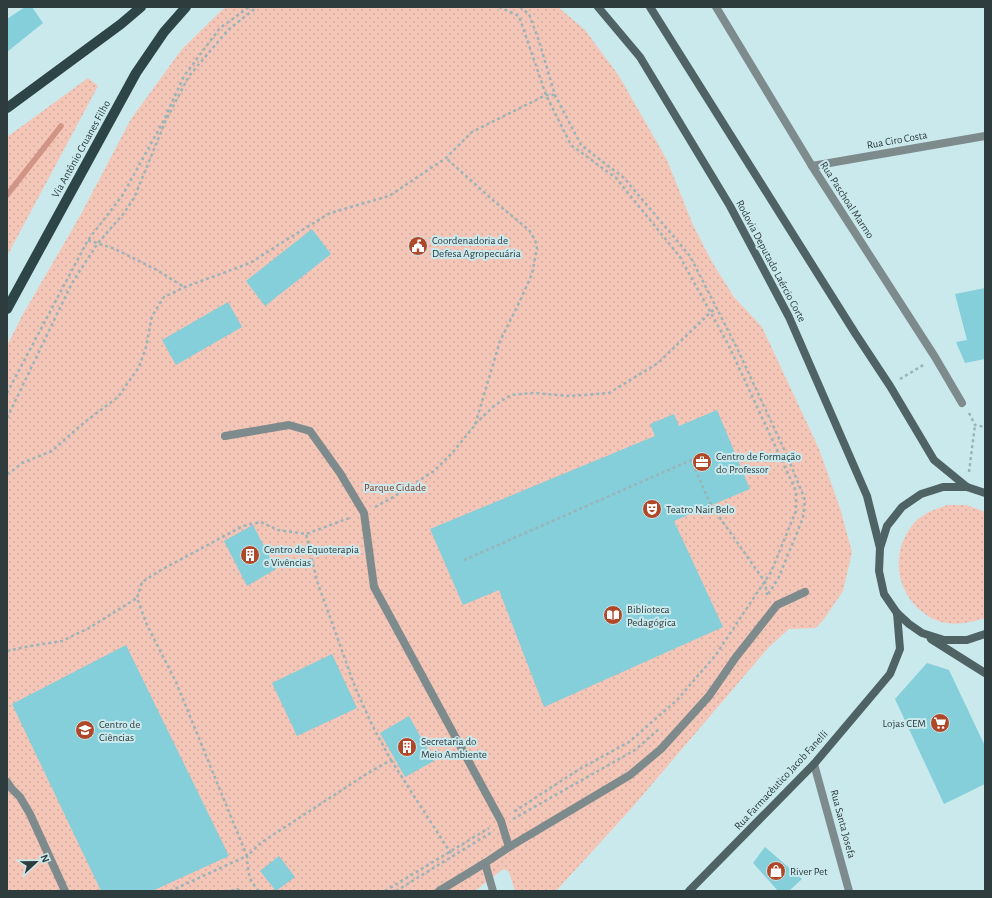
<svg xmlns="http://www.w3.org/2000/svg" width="992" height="898" viewBox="0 0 992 898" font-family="'Alegreya Sans',sans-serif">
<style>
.park{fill:url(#park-dots)}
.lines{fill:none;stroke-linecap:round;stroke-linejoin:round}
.stream{stroke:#d09584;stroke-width:5.5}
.building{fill:#84cfd9}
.path{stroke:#9bb4b7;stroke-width:2.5;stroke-dasharray:3 3;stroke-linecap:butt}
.service{stroke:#7e8b8d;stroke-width:8}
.minor{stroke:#7e8b8d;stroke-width:8}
.tertiary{stroke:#7e8b8d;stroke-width:8}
.secondary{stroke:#4f6264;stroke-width:8}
.primary{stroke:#2e4548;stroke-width:10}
.labels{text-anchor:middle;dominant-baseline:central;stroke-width:4;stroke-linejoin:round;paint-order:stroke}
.street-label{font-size:11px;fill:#2f3c3d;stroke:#cae9ed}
.poi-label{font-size:11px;fill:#2f3c3d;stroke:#cae9ed;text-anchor:start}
.park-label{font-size:11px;fill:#853d28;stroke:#cae9ed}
</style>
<defs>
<pattern id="park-dots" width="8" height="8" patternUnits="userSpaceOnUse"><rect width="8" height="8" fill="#f4c6b8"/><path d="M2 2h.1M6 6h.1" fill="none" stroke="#d2ab9f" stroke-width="1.8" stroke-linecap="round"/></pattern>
</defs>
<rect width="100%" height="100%" fill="#cae9ed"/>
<g class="park">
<polygon points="227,7 558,7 585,30 619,76 667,160 693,225 712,262 734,297 762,327 819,449 840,508 852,552 843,591 824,619 816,628 789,629 769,647 630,810 556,891 515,891 509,872 503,869 475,891 7,891 7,346 22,316 80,216 131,119 182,49 222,10"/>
<polygon points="88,78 98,86 7,256 7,137"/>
<path d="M 947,505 L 966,505 L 983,511 L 985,512 L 985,617 L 983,619 C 970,622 960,625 947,623 C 937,622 927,616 920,610 C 893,587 892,547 915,522 C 924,513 936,509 947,505 Z"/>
</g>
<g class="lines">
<polyline class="stream" points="7,195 61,126"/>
</g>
<g class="building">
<polygon points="25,7 32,7 43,23 7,52 7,19"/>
<polygon points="312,229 331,254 265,306 246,281"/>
<polygon points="985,288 985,359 965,363 956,342 967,340 955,294"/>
<polygon points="228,302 242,327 176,365 162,340"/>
<polygon points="717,410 750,489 674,521 723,627 544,707 499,590 463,605 430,529 655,436 650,424 674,414 679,426"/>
<polygon points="253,525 276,569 247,586 224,541"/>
<polygon points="126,645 229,856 152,891 101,891 12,704"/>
<polygon points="332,654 357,708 297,736 272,683"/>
<polygon points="927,663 949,670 985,746 985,784 944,804 895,699"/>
<polygon points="409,716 434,761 405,777 380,733"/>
<polygon points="765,847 802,879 789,891 778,891 753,863"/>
<polygon points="279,856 295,877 276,891 260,871"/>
</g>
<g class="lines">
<g class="path">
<polyline points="499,7 519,16 546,95 571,145 616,178 680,257 728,344 796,491 796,511 771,572 715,656 677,700 629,742 578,770 512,813"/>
<polyline points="520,7 529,14 539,41 555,95 581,145 624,178 690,256 737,348 789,460 805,500 803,518 778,579 768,594"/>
<polyline points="88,240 115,249 157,270 184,287"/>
<polyline points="900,379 925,364"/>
<polyline points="7,393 88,240 122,196 163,122 184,76 220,28 249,7"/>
<polyline points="969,413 975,425 985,427"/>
<polyline points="7,418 72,283 98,243 124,213 134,198 166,120 189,76 228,30 257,7"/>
<polyline points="475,424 495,405 511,395 533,393 570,396 609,393 658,363 711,312 716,308"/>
<polyline points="969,472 975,425"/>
<polyline points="7,474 11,472 22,463 52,451 81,425 118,397 139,367 146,347 152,316 164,297 185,287 250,263 286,240 330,213 389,196 446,158 472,132 546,95 555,95"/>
<polyline points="375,507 390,499 434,471 453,452 475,425 500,341 518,305 532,274 537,248 535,240 529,230 495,202 446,158"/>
<polyline points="464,560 691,460 711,505 765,582 767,595"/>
<polyline points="7,651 30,646 62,641 89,628 137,598"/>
<polyline points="391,760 450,852 454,856"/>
<polyline points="513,819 635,750 660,728"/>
<polyline points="170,891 247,856 176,682 147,625 137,598 142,582 161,570 243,526 261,522 278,530 306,534 352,517"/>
<polyline points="231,891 237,889 240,891"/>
<path d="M 259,891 C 248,880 248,871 247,856 L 262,842 L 368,773 L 391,760 L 373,727 L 355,687 L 317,581 L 306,534"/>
<polyline points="385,891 489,828"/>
<polyline points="396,891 492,832"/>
</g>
<g class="service">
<polyline points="812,166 935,357 962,403"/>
<polyline points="225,436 289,425 310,431 340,473 364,513 374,587 501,821 509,847"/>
<polyline points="7,782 12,789 20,797 30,814 65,891"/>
<polyline points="439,891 485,863 509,847 630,775 661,749 709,696 736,657 777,605 805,592"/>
</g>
<g class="minor">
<polyline points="814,764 849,891"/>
<polyline points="485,863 493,891"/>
</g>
<polyline class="tertiary" points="716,7 812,166 985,136"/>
<g class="secondary">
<polyline points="598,7 640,57 730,206 789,317 867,496 880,548"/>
<polyline points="650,7 855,333 890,386 934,460 967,487"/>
<polyline points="985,493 967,487 943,487 921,494 902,507 887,526 880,548 879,571 884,594 897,613 909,624 922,633 944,640 967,640 985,634"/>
<polyline points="931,639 985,673"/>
<polyline points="689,891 814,764 890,674 900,649 897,613"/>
</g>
<g class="primary">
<polyline points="7,108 121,24 141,7"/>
<polyline points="7,309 136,73 164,32 186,7"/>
</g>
</g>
<defs>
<symbol id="civic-disc" viewBox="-11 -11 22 22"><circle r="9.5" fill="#af4728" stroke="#cae9ed"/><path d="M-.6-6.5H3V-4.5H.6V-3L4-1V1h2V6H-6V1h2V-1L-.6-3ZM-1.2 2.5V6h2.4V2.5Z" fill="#fff"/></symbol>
<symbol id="office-disc" viewBox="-11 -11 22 22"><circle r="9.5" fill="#af4728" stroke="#cae9ed"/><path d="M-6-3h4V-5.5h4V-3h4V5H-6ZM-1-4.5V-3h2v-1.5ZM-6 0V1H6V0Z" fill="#fff"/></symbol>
<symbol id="theatre-disc" viewBox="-11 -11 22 22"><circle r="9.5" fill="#af4728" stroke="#cae9ed"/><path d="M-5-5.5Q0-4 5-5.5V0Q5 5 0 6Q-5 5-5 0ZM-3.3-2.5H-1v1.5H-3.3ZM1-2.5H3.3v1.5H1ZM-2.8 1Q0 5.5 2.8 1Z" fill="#fff"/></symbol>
<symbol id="building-disc" viewBox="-11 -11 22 22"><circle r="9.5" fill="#af4728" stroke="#cae9ed"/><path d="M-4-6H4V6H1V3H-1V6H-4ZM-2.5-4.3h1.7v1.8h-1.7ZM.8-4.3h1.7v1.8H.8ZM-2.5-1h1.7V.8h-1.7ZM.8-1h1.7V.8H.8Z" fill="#fff"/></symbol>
<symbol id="library-disc" viewBox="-11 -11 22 22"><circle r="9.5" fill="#af4728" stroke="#cae9ed"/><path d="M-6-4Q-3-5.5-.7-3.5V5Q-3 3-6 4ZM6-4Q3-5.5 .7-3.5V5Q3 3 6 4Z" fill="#fff"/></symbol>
<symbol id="supermarket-disc" viewBox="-11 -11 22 22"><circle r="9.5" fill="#af4728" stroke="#cae9ed"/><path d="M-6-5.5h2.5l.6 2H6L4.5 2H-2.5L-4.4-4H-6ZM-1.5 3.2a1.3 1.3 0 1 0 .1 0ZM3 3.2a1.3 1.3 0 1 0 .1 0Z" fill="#fff"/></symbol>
<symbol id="school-disc" viewBox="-11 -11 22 22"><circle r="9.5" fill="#af4728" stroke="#cae9ed"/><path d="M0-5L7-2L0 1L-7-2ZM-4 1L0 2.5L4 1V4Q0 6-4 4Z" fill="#fff"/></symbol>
<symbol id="shop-disc" viewBox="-11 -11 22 22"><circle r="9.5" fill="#af4728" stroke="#cae9ed"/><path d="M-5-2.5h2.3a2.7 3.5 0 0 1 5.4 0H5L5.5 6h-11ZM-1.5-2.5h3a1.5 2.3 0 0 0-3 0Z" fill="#fff"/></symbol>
</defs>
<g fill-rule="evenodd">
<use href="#civic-disc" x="407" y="235" width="22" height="22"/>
<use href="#office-disc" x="691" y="451" width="22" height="22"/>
<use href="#theatre-disc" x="641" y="498" width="22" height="22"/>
<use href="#building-disc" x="239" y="544" width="22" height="22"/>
<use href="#library-disc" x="602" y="604" width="22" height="22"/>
<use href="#supermarket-disc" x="929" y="712" width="22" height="22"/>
<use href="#school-disc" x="74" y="719" width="22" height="22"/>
<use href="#building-disc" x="396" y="736" width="22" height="22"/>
<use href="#shop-disc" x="765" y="860" width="22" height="22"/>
</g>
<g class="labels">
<g class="street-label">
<text transform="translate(897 140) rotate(-10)">Rua Ciro Costa</text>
<text transform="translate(81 149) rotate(-61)">Via Antônio Cruanes Filho</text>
<text transform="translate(847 200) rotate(57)">Rua Paschoal Marmo</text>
<text transform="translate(771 261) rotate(62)">Rodovia Deputado Laércio Corte</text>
<text transform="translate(781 780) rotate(-47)">Rua Farmacêutico Jacob Fanelli</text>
<text transform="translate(843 824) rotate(75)">Rua Santa Josefa</text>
</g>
<g class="poi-label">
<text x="432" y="240">Coordenadoria de<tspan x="432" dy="13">Defesa Agropecuária</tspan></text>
<text x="716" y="456">Centro de Formação<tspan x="716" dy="13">do Professor</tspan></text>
<text x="666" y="509">Teatro Nair Belo</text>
<text x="264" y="549">Centro de Equoterapia<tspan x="264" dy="13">e Vivências</tspan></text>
<text x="627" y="609">Biblioteca<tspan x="627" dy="13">Pedagógica</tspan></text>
<text x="926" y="723" text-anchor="end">Lojas CEM</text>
<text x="99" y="724">Centro de<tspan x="99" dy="13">Ciências</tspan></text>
<text x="421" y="741">Secretaria do<tspan x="421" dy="13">Meio Ambiente</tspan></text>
<text x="790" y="871">River Pet</text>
</g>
<g class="park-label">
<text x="395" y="487">Parque Cidade</text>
</g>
</g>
<rect width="992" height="898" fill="none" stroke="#2f3c3d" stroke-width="16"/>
<g transform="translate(36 862) rotate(68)" stroke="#cae9ed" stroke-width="3" paint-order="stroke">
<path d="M0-3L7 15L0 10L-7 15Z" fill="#2f3c3d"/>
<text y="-6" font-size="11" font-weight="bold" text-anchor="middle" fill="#2f3c3d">N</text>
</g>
</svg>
